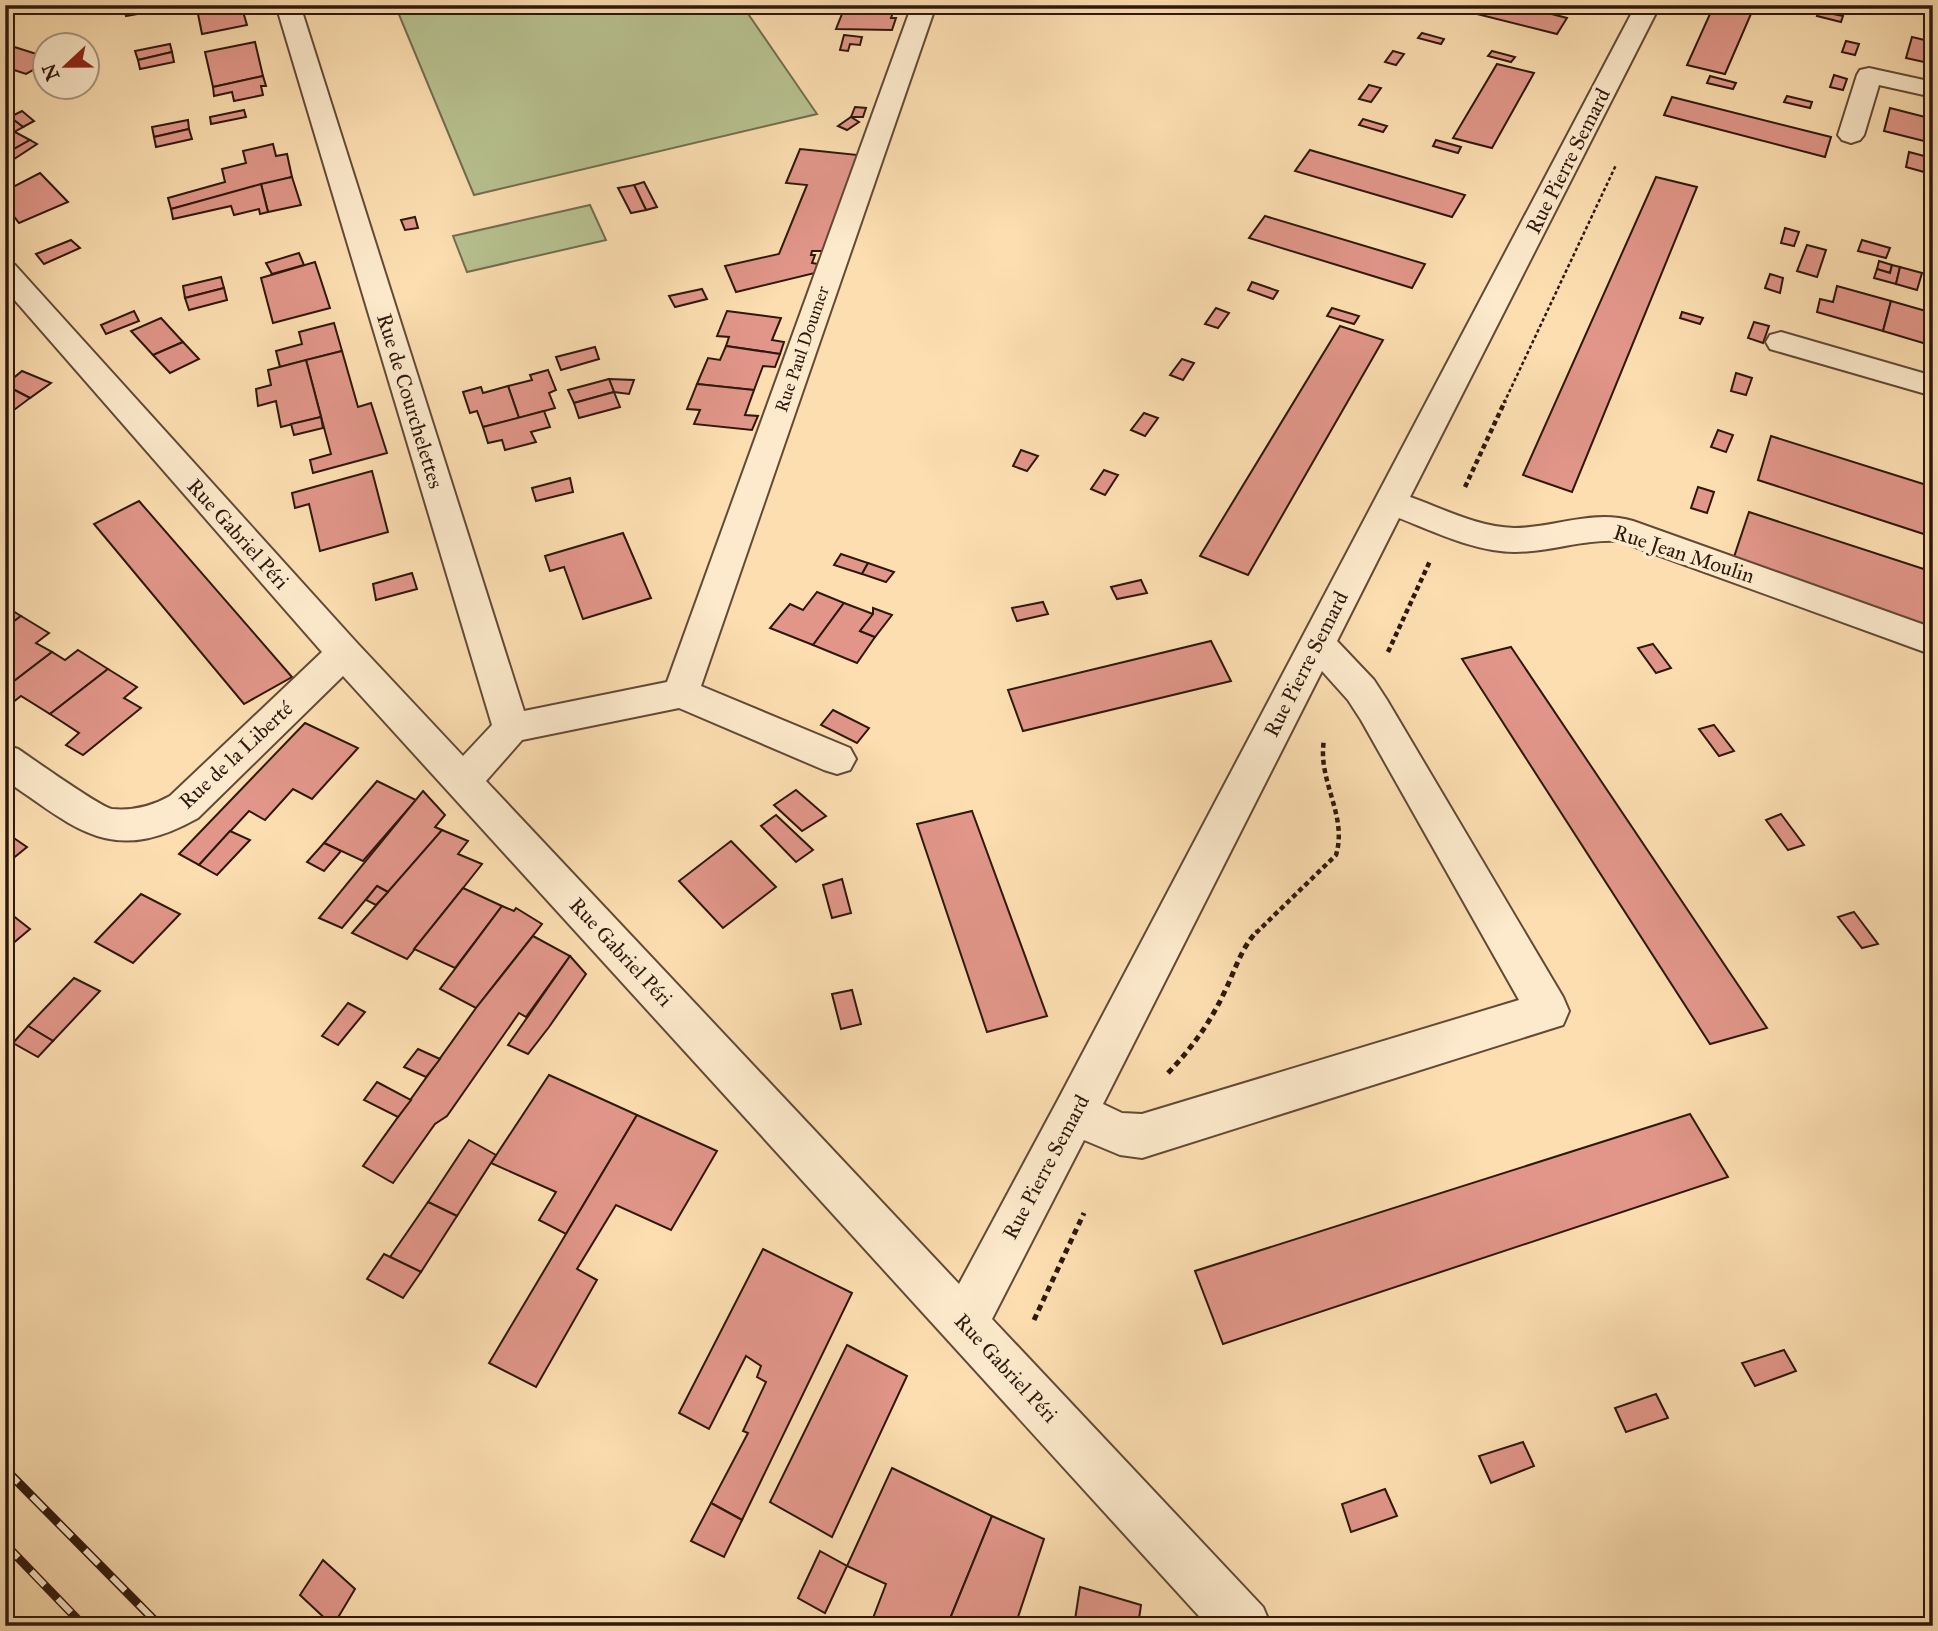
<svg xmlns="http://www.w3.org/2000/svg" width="1938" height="1631" viewBox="0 0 1938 1631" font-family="'IM FELL Great Primer',serif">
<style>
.green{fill:#b8c291;stroke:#736d4f;stroke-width:2}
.building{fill:#e19689;stroke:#2e180d;stroke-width:2}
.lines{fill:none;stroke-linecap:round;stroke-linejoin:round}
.minor-casing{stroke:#624a36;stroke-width:4}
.path-far2{stroke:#2e180d;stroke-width:2.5;stroke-dasharray:3.5 2.5;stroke-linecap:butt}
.path-far1{stroke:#2e180d;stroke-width:4.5;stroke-dasharray:5 3.5;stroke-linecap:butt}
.path{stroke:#2e180d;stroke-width:5;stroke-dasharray:6 4.5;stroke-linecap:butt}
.minor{fill:#fdeacc;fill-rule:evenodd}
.rail-casing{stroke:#2e180d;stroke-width:9}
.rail{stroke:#fdeacc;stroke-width:6;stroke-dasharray:19;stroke-linecap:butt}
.labels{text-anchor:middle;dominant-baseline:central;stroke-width:7;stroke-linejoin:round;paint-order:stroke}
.far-street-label{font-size:18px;fill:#2e180d;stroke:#fdeacc}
.street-label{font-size:21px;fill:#2e180d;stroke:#fdeacc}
</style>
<rect width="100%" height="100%" fill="#fcdeb1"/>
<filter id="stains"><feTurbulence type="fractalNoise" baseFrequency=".00286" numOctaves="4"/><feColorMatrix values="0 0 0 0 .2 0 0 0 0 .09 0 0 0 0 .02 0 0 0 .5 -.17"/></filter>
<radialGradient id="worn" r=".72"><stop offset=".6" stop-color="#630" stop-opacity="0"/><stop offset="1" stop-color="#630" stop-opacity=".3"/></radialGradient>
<g class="green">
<polygon points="395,5 742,5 817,114 474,195"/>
<polygon points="590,205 606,240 467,272 453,236"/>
</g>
<g class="building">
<polygon points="137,5 154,5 154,11 126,16 124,8"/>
<polygon points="196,5 241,5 198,14"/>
<polygon points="241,5 247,25 202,34 198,14"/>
<polygon points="854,5 904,5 895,7 891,18 896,18 892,30 836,29 842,14 850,14"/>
<polygon points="1441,5 1516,5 1567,18 1557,34"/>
<polygon points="1714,5 1754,7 1725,74 1687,65"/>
<polygon points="1819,11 1843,16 1841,22 1817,16"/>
<polygon points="1422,33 1444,39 1441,44 1418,38"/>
<polygon points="844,35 862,37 860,45 850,44 848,51 840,50"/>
<polygon points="1912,37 1933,42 1933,64 1906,58"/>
<polygon points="1846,41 1859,44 1855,55 1842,52"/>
<polygon points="255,42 263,76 213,87 205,52"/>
<polygon points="5,44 46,57 46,63 26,74 5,67"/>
<polygon points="170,44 172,52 138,60 135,51"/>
<polygon points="1393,51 1404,54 1396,65 1385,62"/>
<polygon points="1492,51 1515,57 1511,62 1488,56"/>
<polygon points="172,52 174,62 140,69 138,60"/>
<polygon points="1497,64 1534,73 1492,148 1453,138"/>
<polygon points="1834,75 1847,79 1843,90 1830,87"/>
<polygon points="263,76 266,86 261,86 263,95 234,101 232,92 214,96 213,87"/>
<polygon points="1710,76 1736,83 1733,89 1707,83"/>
<polygon points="1369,85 1381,88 1371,102 1359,99"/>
<polygon points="1787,96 1812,102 1810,108 1784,102"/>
<polygon points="1672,97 1831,137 1825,157 1664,115"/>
<polygon points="855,107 866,108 863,117 851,117"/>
<polygon points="1890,108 1933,119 1932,143 1884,131"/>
<polygon points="244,110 246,117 211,124 210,117"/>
<polygon points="22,111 34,121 23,127 10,117"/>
<polygon points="10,117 23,127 5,137 5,120"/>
<polygon points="851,117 859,122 847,130 838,126"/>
<polygon points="1363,119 1387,126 1383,132 1359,125"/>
<polygon points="188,120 189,129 154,137 152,127"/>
<polygon points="189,129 192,139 156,147 154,137"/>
<polygon points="15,132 30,140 5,154 5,137"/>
<polygon points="30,140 37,144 5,165 5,154"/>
<polygon points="1436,140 1461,147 1458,153 1433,146"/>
<polygon points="273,144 276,156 287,154 292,177 171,209 168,198 225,182 222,169 246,163 243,151"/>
<polygon points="800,149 858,155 823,251 812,251 811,255 815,255 812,263 818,264 815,273 736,292 725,266 779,254 807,185 786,183"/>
<polygon points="1310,150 1465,195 1452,217 1295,171"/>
<polygon points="1909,152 1928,157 1924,172 1906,167"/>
<polygon points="40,173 68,202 19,223 12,214 6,217 5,191"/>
<polygon points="292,177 301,205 268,212 261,184"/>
<polygon points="1656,177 1697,187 1572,492 1523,475"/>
<polygon points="644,182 657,207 646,210 634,185"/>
<polygon points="261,184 268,212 260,214 259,209 234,215 231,206 173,219 171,209"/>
<polygon points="634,185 646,210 631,213 618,188"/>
<polygon points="1265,216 1425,264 1412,288 1249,238"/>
<polygon points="415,217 418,228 405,230 401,220"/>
<polygon points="1785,228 1799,232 1794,246 1781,243"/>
<polygon points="71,240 80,248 44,264 36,254"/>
<polygon points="1862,240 1890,248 1886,258 1858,251"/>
<polygon points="1807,245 1826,250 1817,277 1797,271"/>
<polygon points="299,253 304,265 272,274 266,263"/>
<polygon points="1879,261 1892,265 1890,273 1877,269"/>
<polygon points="315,262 330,308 273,323 261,278"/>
<polygon points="1892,265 1900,267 1896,284 1874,278 1877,269 1890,273"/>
<polygon points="1900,267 1922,273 1917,290 1896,284"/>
<polygon points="1770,274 1783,278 1780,293 1765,288"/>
<polygon points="221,277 224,288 185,298 183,286"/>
<polygon points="1252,282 1278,291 1273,299 1248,290"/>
<polygon points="1837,286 1891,301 1883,331 1817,312 1820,299 1833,302"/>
<polygon points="224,288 227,300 189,310 185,298"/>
<polygon points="702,289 707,299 675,307 669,296"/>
<polygon points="1891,301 1933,313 1933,346 1883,331"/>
<polygon points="1216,308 1229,313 1218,328 1205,324"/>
<polygon points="1332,308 1359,316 1354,324 1327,316"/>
<polygon points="134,311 139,321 106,334 101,325"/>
<polygon points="727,311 781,318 772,340 784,342 780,354 726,346 729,337 717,336"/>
<polygon points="1682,312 1703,318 1700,324 1680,318"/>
<polygon points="161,318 183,342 153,355 131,331"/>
<polygon points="1754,322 1769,326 1763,343 1748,338"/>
<polygon points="334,323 342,351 280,367 276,351 302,344 299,332"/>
<polygon points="1340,326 1383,340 1248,575 1200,556"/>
<polygon points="183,342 199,359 170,373 153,355"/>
<polygon points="726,346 780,354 775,367 763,366 754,390 697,384 708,358 720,360"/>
<polygon points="595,347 599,359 561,370 556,357"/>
<polygon points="342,351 358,407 371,403 387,453 313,473 310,460 331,454 306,360"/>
<polygon points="1182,359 1194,363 1183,380 1170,375"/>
<polygon points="306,360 321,417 281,427 276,401 258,406 256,389 271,385 268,370"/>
<polygon points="548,370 556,390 549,393 555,408 519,418 508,386 532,380 530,375"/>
<polygon points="22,371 51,383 30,398 5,385"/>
<polygon points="1736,373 1752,378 1746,395 1731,391"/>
<polygon points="609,379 634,380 629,394 614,392"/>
<polygon points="609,379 614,392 574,403 568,390"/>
<polygon points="697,384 754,390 745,415 758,416 752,430 694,424 700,410 687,409"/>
<polygon points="5,385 30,398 14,410 5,407"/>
<polygon points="508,386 519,418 483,427 477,411 470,413 463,392 481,387 483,393"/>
<polygon points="614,392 620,407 579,418 574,403"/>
<polygon points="544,411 550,427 531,432 536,442 505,450 502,440 488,443 483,427"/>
<polygon points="1144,413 1158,418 1145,436 1131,430"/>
<polygon points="321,417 323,428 294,435 291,424"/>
<polygon points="1718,430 1733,435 1726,452 1711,447"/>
<polygon points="1771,436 1933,487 1933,537 1758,480"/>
<polygon points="1021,450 1038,456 1027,471 1013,466"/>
<polygon points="1104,470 1118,475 1105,495 1091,489"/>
<polygon points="372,471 388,532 320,551 309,504 295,508 292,493"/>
<polygon points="570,478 573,492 536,501 532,488"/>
<polygon points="1698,487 1714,492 1707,513 1691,508"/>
<polygon points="139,501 292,677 244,704 94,524"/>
<polygon points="1749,512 1933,572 1933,629 1733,560"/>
<polygon points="623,533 651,598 583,619 564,567 550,571 545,556"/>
<polygon points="841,554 868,563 862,574 834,565"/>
<polygon points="868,563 894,572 886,582 862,574"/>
<polygon points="412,573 417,589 376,600 373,584"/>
<polygon points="1141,580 1147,593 1117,599 1111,587"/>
<polygon points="817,592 844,603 813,645 770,628 790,604 803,610"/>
<polygon points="1043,602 1048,614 1017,621 1012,608"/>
<polygon points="844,603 873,614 860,631 875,637 857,663 813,645"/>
<polygon points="5,606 21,616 5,628"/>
<polygon points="873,608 892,615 875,637 860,631 873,614"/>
<polygon points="21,616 49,633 36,643 52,652 5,688 5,628"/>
<polygon points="1211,641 1231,681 1023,731 1008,690"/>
<polygon points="1653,644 1671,668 1656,673 1638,648"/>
<polygon points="1511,647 1767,1028 1710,1044 1462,659"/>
<polygon points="78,650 108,669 50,714 21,696 8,706 5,704 5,688 52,652 65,660"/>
<polygon points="108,669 137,687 124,698 141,708 83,755 66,745 79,733 50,714"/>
<polygon points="833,710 869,728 857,743 821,725"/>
<polygon points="305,723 358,748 312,799 293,789 265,820 249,811 199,865 179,854"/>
<polygon points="1714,725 1734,751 1719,756 1699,729"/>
<polygon points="377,781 416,800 363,861 324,843"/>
<polygon points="796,790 826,816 802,831 774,805"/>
<polygon points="423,791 445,815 435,827 442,830 433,842 388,892 377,886 342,928 319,918"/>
<polygon points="972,811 1047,1016 987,1032 917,824"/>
<polygon points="1781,814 1804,845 1788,850 1766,820"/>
<polygon points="776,815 813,850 796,862 761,826"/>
<polygon points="442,830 468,841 458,854 482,864 407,959 352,933"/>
<polygon points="230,831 250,840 217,875 199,865"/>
<polygon points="5,832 27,847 5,865"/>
<polygon points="731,841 776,887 723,928 679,881"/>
<polygon points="324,843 341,851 324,871 307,862"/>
<polygon points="842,879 851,913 832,918 823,885"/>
<polygon points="377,886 388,892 376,905 366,900"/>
<polygon points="463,888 502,906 455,968 414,949"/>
<polygon points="141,894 180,914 133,963 95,942"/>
<polygon points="502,906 514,911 516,908 542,924 476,1008 440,989"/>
<polygon points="7,911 30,929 5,950 5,912"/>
<polygon points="1854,912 1878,944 1862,948 1838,917"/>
<polygon points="533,936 570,956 526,1017 519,1013 447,1116 435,1124 393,1183 363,1166 476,1008"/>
<polygon points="570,956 586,974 549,1027 528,1054 508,1045"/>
<polygon points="74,978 100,991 53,1041 28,1026"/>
<polygon points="852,990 861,1024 841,1029 832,994"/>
<polygon points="348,1003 365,1012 338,1045 322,1036"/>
<polygon points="28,1026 53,1041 38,1057 13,1043"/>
<polygon points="418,1049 440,1059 426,1077 404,1067"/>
<polygon points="549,1075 637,1115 566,1234 539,1220 556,1192 491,1163"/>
<polygon points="377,1082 411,1100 398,1117 364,1100"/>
<polygon points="1690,1114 1728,1177 1223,1344 1195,1271"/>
<polygon points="637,1115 717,1151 671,1230 616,1205 577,1269 597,1280 536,1387 489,1363"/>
<polygon points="469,1140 496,1155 457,1216 428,1202"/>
<polygon points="428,1202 457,1216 421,1272 390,1257"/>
<polygon points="763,1249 852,1293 742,1520 711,1503 748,1433 743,1431 766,1382 757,1377 761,1366 746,1356 709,1429 679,1413"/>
<polygon points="384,1254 421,1272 403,1298 367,1279"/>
<polygon points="847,1345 907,1376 832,1537 770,1502"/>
<polygon points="1784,1350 1796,1371 1755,1386 1742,1363"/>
<polygon points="1656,1394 1668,1418 1626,1432 1615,1408"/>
<polygon points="1523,1442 1534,1466 1491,1483 1479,1456"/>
<polygon points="892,1468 992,1516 947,1626 870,1626 886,1584 847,1566"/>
<polygon points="1385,1489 1397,1516 1351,1532 1342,1504"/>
<polygon points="711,1503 742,1520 724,1557 691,1541"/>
<polygon points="992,1516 1044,1539 1015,1626 947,1626"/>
<polygon points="820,1551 847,1566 825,1613 798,1598"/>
<polygon points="323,1560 355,1589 333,1626 300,1595"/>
<polygon points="1080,1587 1141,1605 1138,1626 1074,1626"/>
</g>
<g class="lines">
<defs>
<g id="minor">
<path d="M 276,5 L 300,5 L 524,711 L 667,682 L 912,5 L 936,5 L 701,686 L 850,748 L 856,759 L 850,770 L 837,774 L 824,770 L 679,708 L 522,740 L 486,781 L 959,1284 L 1059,1098 L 1636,5 L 1660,5 L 1410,497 C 1444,509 1478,527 1514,528 C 1554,528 1593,509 1633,521 L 1933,628 L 1933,655 L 1619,541 C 1583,539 1550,552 1515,552 C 1476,552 1435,532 1399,518 L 1337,641 L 1374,680 L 1387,700 L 1563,997 L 1569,1011 L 1563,1025 L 1142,1158 L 1120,1155 L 1084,1140 L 992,1319 L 1263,1607 L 1271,1626 L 1208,1626 L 343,676 L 198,818 C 111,867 76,828 5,780 L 5,745 L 18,749 C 33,759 100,807 112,809 C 134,811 152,806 170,796 L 322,652 L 5,289 L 5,262 L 15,265 L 357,643 L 463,756 L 492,725 ZM 1322,671 L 1348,700 L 1361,720 L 1519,1000 L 1142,1114 L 1122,1113 L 1103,1104 Z"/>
<polygon points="1869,68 1933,82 1933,97 1879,85 1864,135 1860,140 1851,143 1842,140 1838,135 1857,75 1860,70"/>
<polygon points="1781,332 1933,376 1933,396 1770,349 1766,342 1770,335"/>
</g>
</defs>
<use href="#minor" class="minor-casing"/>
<polyline class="path-far2" points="1504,403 1616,165"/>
<g class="path-far1">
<polyline points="1465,487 1505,401"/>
<polyline points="1388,652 1430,561"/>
<path d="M 1256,933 L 1336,855 C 1348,815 1317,781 1324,740"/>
</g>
<g class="path">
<path d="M 1168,1073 C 1191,1049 1210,1023 1224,993 C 1235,971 1240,950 1257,931"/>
<polyline points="1034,1320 1084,1213"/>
</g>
<use href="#minor" class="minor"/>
<defs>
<g id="rail">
<polyline points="5,1469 160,1626"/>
<polyline points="5,1544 84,1626"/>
</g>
</defs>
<use href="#rail" class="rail-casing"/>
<use href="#rail" class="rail"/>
</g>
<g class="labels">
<g class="far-street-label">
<text transform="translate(802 349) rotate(-71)">Rue Paul Doumer</text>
</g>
<g class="street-label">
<text transform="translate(1568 161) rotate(-63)">Rue Pierre Semard</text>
<text transform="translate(410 401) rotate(73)">Rue de Courchelettes</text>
<text transform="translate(238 534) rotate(48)">Rue Gabriel Péri</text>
<text transform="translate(1684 554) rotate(18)">Rue Jean Moulin</text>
<text transform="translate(1306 664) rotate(-63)">Rue Pierre Semard</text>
<text transform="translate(236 755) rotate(-43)">Rue de la Liberté</text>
<text transform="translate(621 952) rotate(47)">Rue Gabriel Péri</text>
<text transform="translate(1046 1167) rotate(-62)">Rue Pierre Semard</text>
<text transform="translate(1006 1368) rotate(47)">Rue Gabriel Péri</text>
</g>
</g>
<rect width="1938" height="1631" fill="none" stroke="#fcdeb1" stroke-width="28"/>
<rect x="7" y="7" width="1924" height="1617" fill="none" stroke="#2e180d" stroke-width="3.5"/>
<rect x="14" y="14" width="1910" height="1603" fill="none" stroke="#2e180d" stroke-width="2"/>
<g transform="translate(66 66) rotate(248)"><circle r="33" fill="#fdeacc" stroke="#aa9680" stroke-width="2"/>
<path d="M0-5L12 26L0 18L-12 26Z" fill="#8f2418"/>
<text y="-10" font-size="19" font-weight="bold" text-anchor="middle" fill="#2e180d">N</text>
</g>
<rect width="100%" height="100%" filter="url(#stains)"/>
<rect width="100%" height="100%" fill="url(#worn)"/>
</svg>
